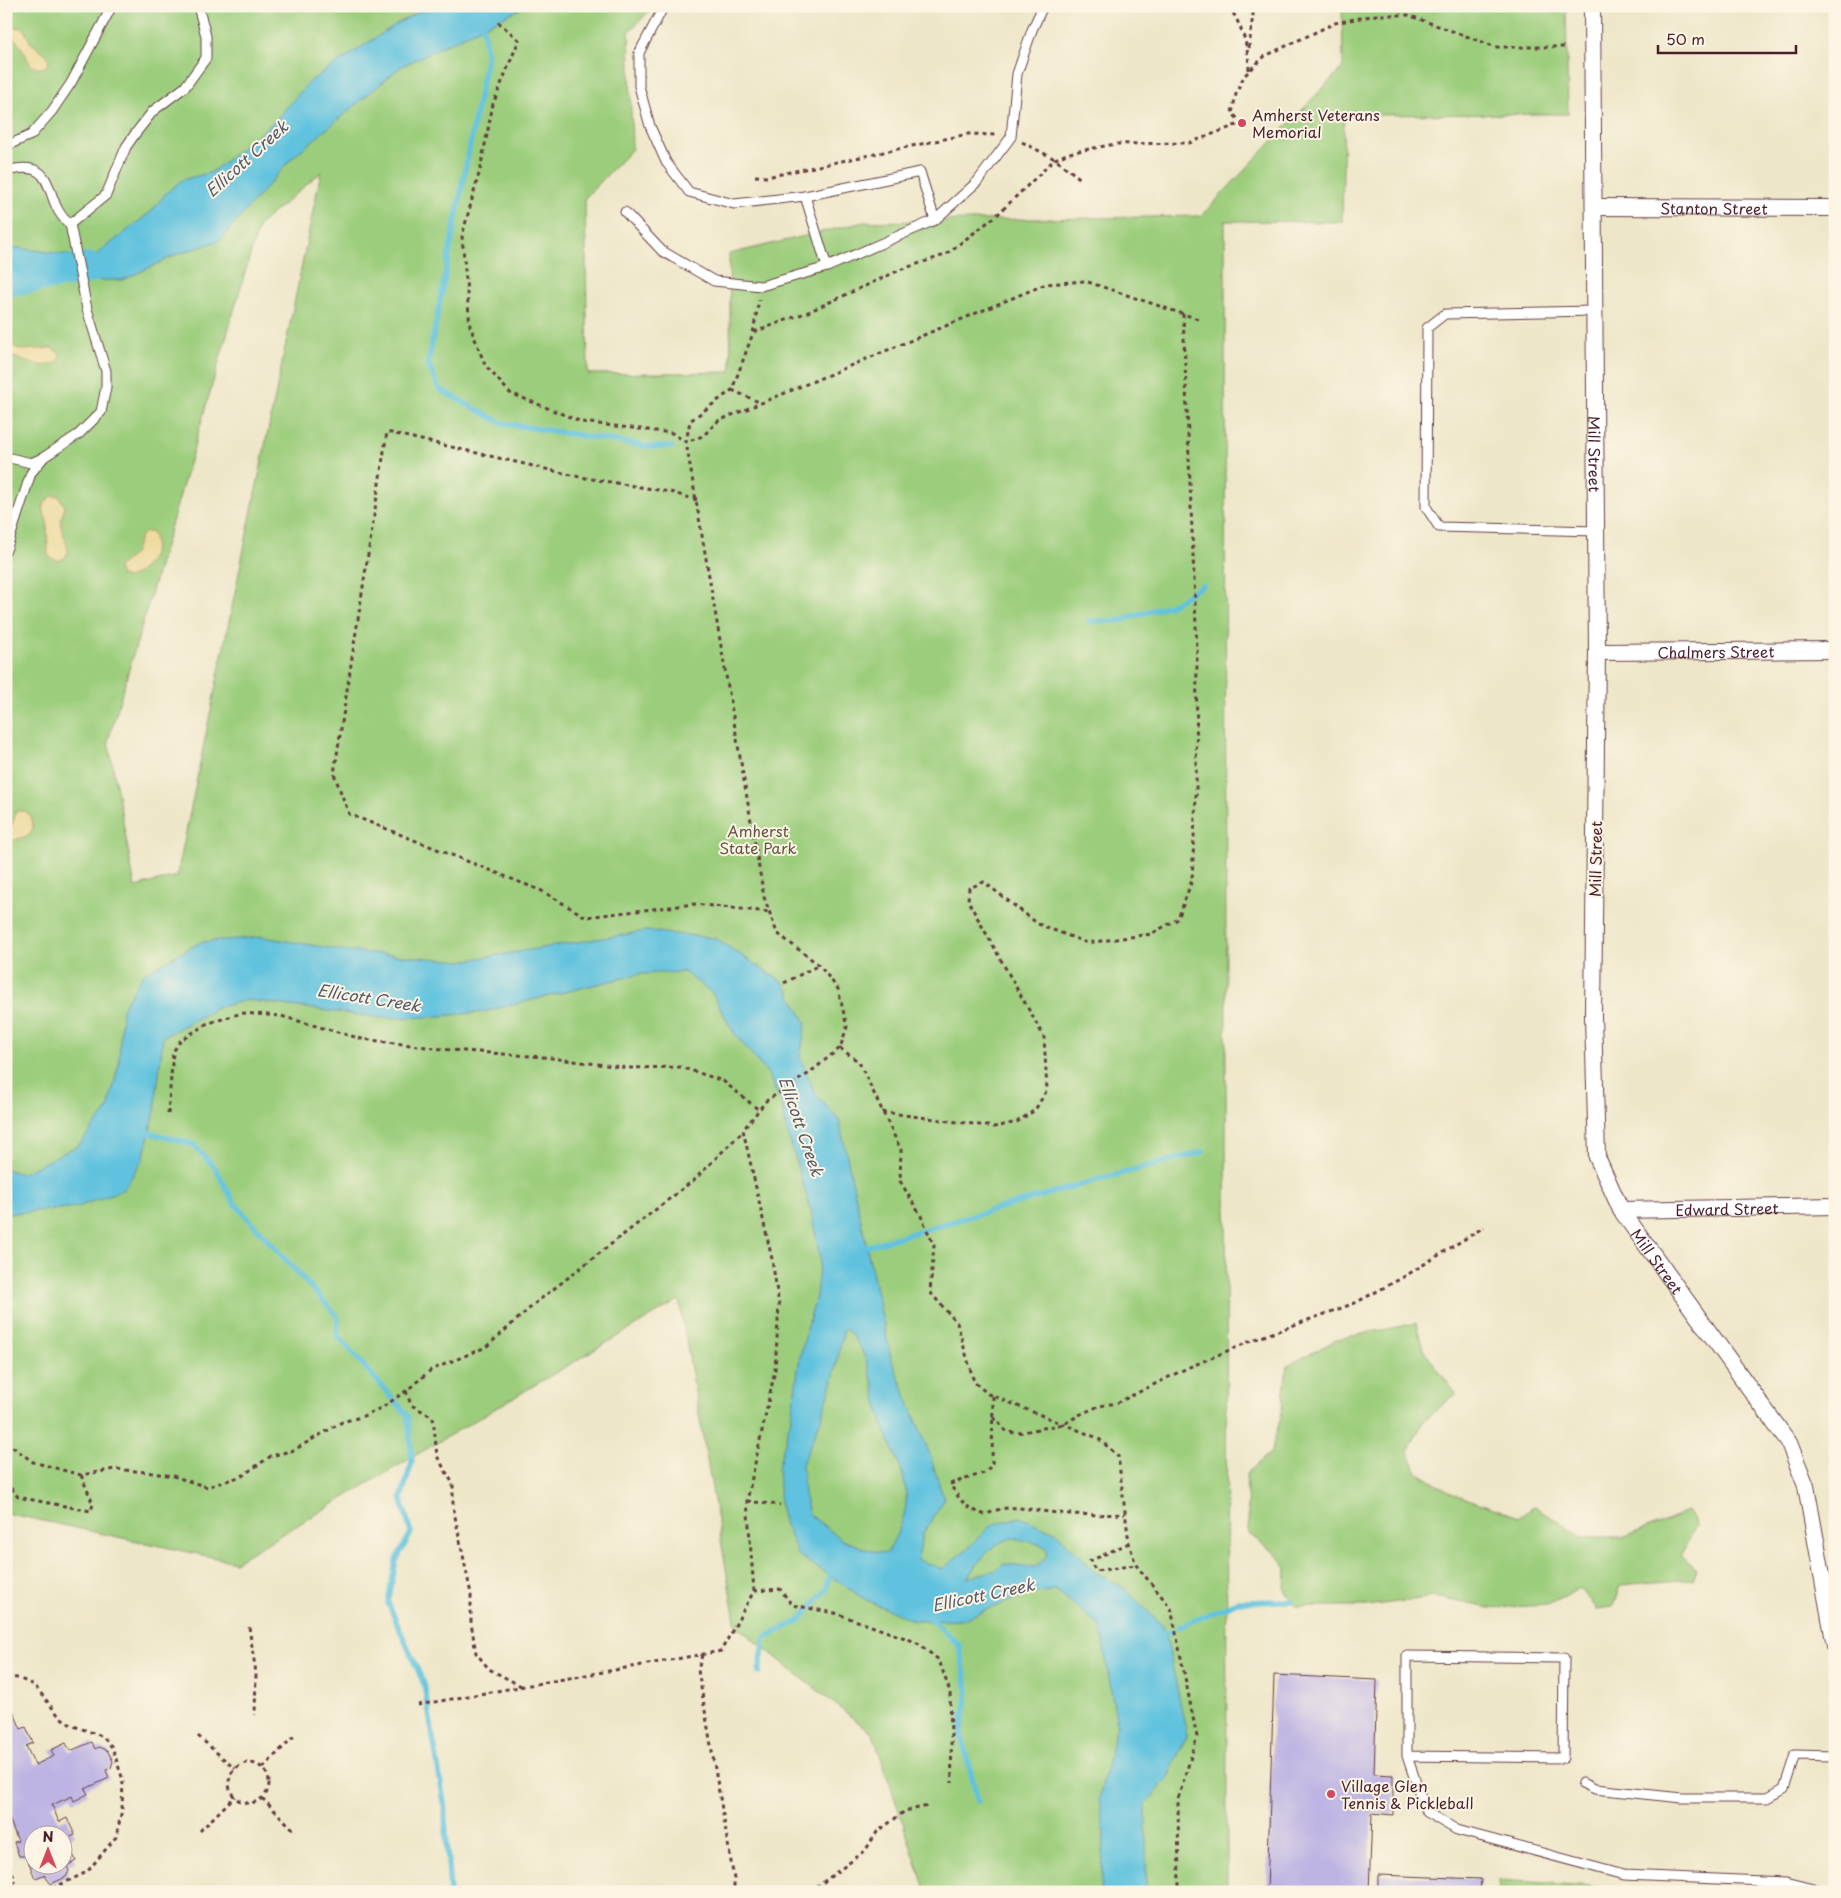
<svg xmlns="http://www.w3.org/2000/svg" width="1841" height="1898" viewBox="0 0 1841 1898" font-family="'Playpen Sans',sans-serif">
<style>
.green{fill:#9ccd7c;stroke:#737654;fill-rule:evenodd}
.sand{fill:#eeda9e;stroke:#9c7c64}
.water{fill:#60c2de;stroke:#557084;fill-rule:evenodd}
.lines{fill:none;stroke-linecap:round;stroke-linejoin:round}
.stream{stroke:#60c2de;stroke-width:5.5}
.river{stroke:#60c2de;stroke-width:32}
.building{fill:#bdb4e3;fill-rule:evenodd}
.lane-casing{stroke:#633d43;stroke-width:11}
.street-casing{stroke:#633d43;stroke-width:18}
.path{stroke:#633d43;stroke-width:3;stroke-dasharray:4 4;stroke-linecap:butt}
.lane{stroke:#fff;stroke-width:9}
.street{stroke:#fff;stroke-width:16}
.poi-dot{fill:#d1495b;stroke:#fcf5e5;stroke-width:2}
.labels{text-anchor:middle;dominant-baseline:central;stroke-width:4;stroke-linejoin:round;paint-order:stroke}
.poi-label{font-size:15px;fill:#4a1f2b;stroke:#fcf5e5;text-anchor:start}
.street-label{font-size:15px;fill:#4a1f2b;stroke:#fcf5e5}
.park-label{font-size:15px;fill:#635343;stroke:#fcf5e5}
.water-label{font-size:16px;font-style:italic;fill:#52586a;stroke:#fcf5e5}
</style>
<rect width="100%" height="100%" fill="#fcf5e5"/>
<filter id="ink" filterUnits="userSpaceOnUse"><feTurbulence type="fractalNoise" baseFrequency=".02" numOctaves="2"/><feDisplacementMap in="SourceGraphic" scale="10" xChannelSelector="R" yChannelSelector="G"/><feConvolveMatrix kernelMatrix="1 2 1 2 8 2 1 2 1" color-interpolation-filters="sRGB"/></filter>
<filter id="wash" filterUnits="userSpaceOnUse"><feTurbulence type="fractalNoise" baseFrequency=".0096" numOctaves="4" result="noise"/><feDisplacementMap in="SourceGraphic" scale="20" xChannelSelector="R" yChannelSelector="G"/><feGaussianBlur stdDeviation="1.12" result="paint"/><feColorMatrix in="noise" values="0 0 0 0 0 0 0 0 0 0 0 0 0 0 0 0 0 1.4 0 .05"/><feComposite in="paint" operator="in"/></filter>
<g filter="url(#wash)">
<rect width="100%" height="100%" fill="#eee6c8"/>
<g class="green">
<path d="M 6,6 L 654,6 L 629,32 L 632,149 L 585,198 L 588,374 L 731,372 L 729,254 L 864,222 L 1201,216 L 1343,67 L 1342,6 L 1566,6 L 1568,114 L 1344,115 L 1342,222 L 1225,221 L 1227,1892 L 926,1892 L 873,1734 L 736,1626 L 679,1300 L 235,1562 L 6,1513 ZM 321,172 L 177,876 L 135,887 L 108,741 L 259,225 Z"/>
<polygon points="1416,1323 1423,1349 1456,1394 1424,1420 1408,1451 1417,1472 1451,1493 1519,1517 1535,1506 1581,1537 1625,1537 1688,1511 1696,1525 1681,1555 1696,1568 1692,1579 1620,1585 1613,1607 1596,1609 1580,1588 1548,1605 1489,1608 1435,1597 1367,1606 1296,1606 1285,1590 1286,1568 1276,1554 1249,1534 1246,1474 1271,1452 1281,1417 1287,1366 1338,1339"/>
<polygon points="1500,1880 1592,1886 1592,1892 1499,1892"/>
</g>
<g class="sand">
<path d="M 17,27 L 23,28 L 31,43 L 46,54 L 49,61 L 47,66 C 31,73 29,62 24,51 C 20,45 15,40 11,34 L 13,28 Z"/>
<path d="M 6,343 L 22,350 L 52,348 L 60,354 L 60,360 C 45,373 23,359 6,355 Z"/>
<path d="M 52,496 L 59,496 L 65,507 C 63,513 60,519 61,526 C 62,535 74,552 63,559 C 57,562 53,559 48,556 L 47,522 L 43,509 L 45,502 Z"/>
<path d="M 145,532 L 151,532 C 164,548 144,574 127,578 L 120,575 L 118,567 L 134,554 L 140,537 Z"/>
<polygon points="16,811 25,811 31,816 33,827 30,835 12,841 6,846 6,829 12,825"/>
</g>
<g class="water">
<polygon points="429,6 526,6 402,66 292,158 219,241 178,254 123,280 66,281 18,267 6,270 6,249 12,247 92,258 152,211 165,194 182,180 212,172 273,123 310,81 398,23"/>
<path d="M 646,931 L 715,938 L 784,983 L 806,1023 L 800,1057 L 815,1093 L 839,1120 L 891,1358 L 930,1455 L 944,1500 L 922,1535 L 918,1560 L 943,1569 L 969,1547 L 991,1525 L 1020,1517 L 1057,1533 L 1095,1572 L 1124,1588 L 1164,1627 L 1187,1735 L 1167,1779 L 1146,1804 L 1146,1892 L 1101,1892 L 1104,1832 L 1099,1800 L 1117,1724 L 1100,1626 L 1056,1590 L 1025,1595 L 961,1620 L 915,1621 L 866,1600 L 798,1555 L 785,1525 L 780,1505 L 778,1468 L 791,1418 L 800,1356 L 816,1296 L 820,1259 L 811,1211 L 784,1122 L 782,1104 L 768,1074 L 734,1033 L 712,993 L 684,972 L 639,974 L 483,1012 L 430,1017 L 382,1018 L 246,1000 L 217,1008 L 163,1037 L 155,1111 L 143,1159 L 124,1189 L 78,1207 L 6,1214 L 6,1169 L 21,1174 L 79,1145 L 108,1109 L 119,1063 L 122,1008 L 144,973 L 201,942 L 263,937 L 347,951 L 462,961 ZM 844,1328 C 875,1353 872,1399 886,1433 C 894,1455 908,1477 906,1503 C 905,1520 895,1538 887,1553 L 872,1551 L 842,1540 L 809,1514 L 804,1494 L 802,1464 L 820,1422 L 835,1373 ZM 1014,1538 L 1040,1544 L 1048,1549 L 1046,1558 L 1035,1567 L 1004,1564 L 996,1570 L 967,1578 C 980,1561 991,1542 1014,1538 Z"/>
</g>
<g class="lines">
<g class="stream">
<polyline points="482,22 487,55 428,364 439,389 502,423 652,447 672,447"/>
<polyline points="1089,621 1118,621 1173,604 1203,585"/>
<polyline points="142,1131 193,1144 215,1168 235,1204 338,1317 337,1335 408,1416 412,1462 401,1498 411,1533 396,1560 388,1603 424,1684 444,1802 450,1892"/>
<polyline points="861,1248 1100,1179 1203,1152"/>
<polyline points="927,1615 959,1645 968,1690 961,1734 978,1801"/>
<polyline points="1179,1627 1237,1602 1292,1601"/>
<polyline points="1160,1637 1171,1631"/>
<polyline points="759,1672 765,1637 799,1621 826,1590 830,1569"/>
</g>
<polyline class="river" points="6,281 88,268"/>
</g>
<g id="blocks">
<g class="building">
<polygon points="1274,1675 1377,1680 1374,1774 1393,1775 1393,1815 1372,1813 1369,1892 1267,1892"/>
<path d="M 11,1706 L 21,1729 L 26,1727 L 33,1743 L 26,1746 L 35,1765 L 54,1756 L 51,1750 L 66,1743 L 70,1751 L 92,1742 L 95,1749 L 99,1747 L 107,1750 L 113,1761 L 111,1768 L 106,1770 L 109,1778 L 85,1789 L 88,1794 L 74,1801 L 72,1796 L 52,1805 L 59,1822 L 67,1818 L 75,1835 L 66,1839 L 76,1861 L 67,1866 L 69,1871 L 66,1877 L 51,1884 L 44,1875 L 35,1878 L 26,1856 L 19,1856 L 14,1842 L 18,1841 L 6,1811 L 6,1708 ZM 32,1836 L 62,1836 L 62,1866 L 32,1866 Z"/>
<polygon points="1378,1875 1481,1879 1480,1892 1378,1892"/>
</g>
</g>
</g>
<g filter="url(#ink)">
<use href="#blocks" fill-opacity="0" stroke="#633d43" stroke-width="1"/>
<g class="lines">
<defs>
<g id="lane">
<polyline points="664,6 639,53 639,86 650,126 666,162 689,192 734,204 805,196 827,267"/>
<polyline points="6,146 31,135 52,111 71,83 112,6"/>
<path d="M 6,171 C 61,156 41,203 70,224"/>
<polyline points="805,196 920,172 935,220"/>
<polyline points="625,212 662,251 714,281 761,286 827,267 935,220 977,182 1011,137 1017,74 1032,30 1043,6"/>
<polyline points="1595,311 1445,314 1427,328 1426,507 1439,527 1596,531"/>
<polyline points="6,457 31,463 42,458"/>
<polyline points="6,550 31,473 44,457 79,434 101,412 106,387 106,371 87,309 70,224 106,195 126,147 135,134 153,111 185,87 206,58 206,36 198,6"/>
<polyline points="1407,1756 1563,1758 1564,1658 1407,1656 1407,1756 1426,1812 1457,1830 1624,1875 1786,1882 1826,1892"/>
<polyline points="1582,1783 1595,1789 1682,1798 1768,1798 1784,1789 1795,1755 1835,1756"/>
</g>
<g id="street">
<path id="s1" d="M 1592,6 L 1597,652 L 1593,1016 L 1597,1157 L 1621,1210 L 1789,1443 L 1806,1486 L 1835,1646"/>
<path id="s2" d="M 1594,207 L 1835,208"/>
<path id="s3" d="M 1597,652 L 1835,650"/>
<path id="s4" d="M 1621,1210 L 1835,1206"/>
<polyline points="1834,1892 1835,1890"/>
</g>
</defs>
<use href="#lane" class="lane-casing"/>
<use href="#street" class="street-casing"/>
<g class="path">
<path d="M 1229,6 C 1242,27 1249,46 1249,71"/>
<polyline points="498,22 519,40 493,104 480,170 462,236 470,326 485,365 510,393 582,422 672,433 686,442 703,436 718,421 1046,284 1085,281 1201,320"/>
<polyline points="1249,48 1254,6"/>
<polyline points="1022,142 1055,159 1082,180"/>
<polyline points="755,176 767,177 968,134 997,135"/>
<polyline points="754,332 808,312 902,269 945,255 996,216 1055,159 1069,153 1115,144 1189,143 1242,123 1232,113 1236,94 1244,76 1265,56 1335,23 1376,15 1408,15 1496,47 1564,47"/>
<polyline points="732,390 761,403"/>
<polyline points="697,500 670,492 580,477 387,432 334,774 349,814 542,891 586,917 694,904 769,912"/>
<polyline points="784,983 819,965"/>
<polyline points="840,1048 859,1062 901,1150 900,1181 921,1216 934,1246 930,1292 957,1323 974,1382 988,1394 1098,1438 1118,1456 1129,1543 1136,1565 1171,1608 1197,1737 1178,1799 1179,1892"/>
<polyline points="882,1112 995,1127 1017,1122 1035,1110 1047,1090 1044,1037 968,901 969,888 984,882 1038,924 1087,943 1151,934 1178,919 1192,880 1196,796 1197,651 1183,314"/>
<polyline points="168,1114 173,1052 180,1041 206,1024 242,1013 281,1016 362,1039 451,1050 543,1057 629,1068 681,1067 723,1081 759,1110"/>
<polyline points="406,1391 411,1405 433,1417 437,1456 453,1484 453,1507 471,1594 471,1623 476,1653 489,1669 523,1687"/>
<path d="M 993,1396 L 992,1465 L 984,1473 L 950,1484 C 961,1502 965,1508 986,1515 C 1009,1501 1032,1511 1058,1513 C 1080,1515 1103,1515 1125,1514"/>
<polyline points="993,1417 1007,1432 1018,1433 1064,1424 1081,1414 1099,1406 1117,1403 1185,1369 1253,1340 1355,1303 1402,1278 1484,1227"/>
<polyline points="6,1442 33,1462 81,1475 115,1469 145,1472 173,1476 207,1487 242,1476 271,1456 294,1450 342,1422 361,1417 383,1407 406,1391 431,1370 486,1347 538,1301 695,1179 743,1131"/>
<polyline points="6,1482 18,1497 91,1511 93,1504 81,1475"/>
<polyline points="747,1501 780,1505"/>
<polyline points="1129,1543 1090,1561 1096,1571 1136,1565"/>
<polyline points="754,1591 780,1589 792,1605 835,1613 916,1642 939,1660 950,1692 952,1783"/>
<polyline points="249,1627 256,1673 255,1715"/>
<polyline points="702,1655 698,1670 734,1879 734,1892"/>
<polyline points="6,1677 18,1678 34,1685 59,1716 71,1725 102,1736 112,1747 123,1780 122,1810 116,1837 87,1872 45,1892"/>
<polyline points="418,1705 721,1651 754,1591 747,1501 775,1370 779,1305 772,1259 743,1130 766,1101 808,1074 840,1048 847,1027 838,989 819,965 777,933 764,897 686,442 690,421 732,390 753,333 759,299"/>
<polyline points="198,1736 235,1769"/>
<circle cx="249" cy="1783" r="20"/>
<polyline points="263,1768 296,1734"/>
<polyline points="262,1798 295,1831"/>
<polyline points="200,1831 235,1796"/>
<polyline points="6,1858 15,1879 11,1892"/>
<polyline points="810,1892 865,1851 877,1832 905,1811 928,1806"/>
</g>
<use href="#lane" class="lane"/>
<use href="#street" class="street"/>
</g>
</g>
<g class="poi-dot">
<circle cx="1242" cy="123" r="5"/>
<circle cx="1331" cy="1794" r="5"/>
</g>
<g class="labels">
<g class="poi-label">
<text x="1252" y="114">Amherst Veterans<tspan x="1252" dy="17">Memorial</tspan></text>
<text x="1341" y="1785">Village Glen<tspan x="1341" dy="17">Tennis &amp; Pickleball</tspan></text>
</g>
<g class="street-label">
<text stroke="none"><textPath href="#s2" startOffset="120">Stanton Street</textPath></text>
<text stroke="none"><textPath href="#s1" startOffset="448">Mill Street</textPath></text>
<text stroke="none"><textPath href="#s3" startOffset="119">Chalmers Street</textPath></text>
<text transform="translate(1595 859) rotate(-89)">Mill Street</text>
<text stroke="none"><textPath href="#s4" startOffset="106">Edward Street</textPath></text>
<text stroke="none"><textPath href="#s1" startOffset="1272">Mill Street</textPath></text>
</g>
<g class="park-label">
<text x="758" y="830">Amherst<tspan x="758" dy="17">State Park</tspan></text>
</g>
<g class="water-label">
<text transform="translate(246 158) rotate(-42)">Ellicott Creek</text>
<text transform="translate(369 997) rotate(9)">Ellicott Creek</text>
<text transform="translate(802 1126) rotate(71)">Ellicott Creek</text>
<text transform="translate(983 1594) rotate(-12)">Ellicott Creek</text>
</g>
</g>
<rect width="1841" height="1898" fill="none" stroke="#fcf5e5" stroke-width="25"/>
<g transform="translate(48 1850)"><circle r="24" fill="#fcf5e5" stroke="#b59f9b"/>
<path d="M0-4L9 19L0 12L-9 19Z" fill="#d1495b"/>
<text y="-8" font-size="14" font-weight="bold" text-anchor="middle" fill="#4a1f2b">N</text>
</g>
<path d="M1658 45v8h138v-8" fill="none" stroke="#4a1f2b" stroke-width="2.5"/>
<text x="1666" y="45" font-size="15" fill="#4a1f2b" stroke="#fcf5e5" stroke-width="4" paint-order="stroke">50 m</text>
</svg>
